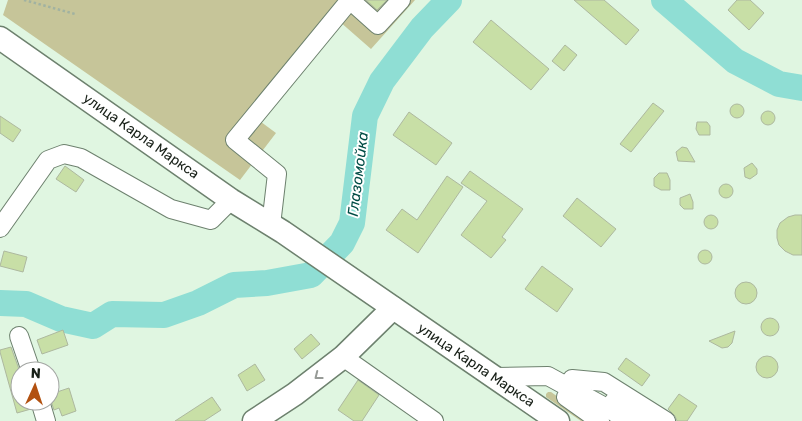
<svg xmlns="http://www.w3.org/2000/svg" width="802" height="421" viewBox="0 0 802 421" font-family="Rubik,sans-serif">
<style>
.green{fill:#c6c599}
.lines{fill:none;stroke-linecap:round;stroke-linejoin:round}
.river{stroke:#8fded4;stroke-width:26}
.building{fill:#c8dfa6;stroke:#adb89f}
.minor-casing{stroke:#6d816e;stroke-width:20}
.major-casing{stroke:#6d816e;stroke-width:25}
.path{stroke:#a1b2a1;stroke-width:2.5;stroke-dasharray:2.5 2.5;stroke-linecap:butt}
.minor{stroke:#fff;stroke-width:18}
.major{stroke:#fff;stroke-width:22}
.oneway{stroke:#979b97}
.labels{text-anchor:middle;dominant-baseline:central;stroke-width:4;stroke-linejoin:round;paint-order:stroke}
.street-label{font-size:14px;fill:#182018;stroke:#fff}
.water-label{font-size:15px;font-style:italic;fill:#004c45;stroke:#fff}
</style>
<rect width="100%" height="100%" fill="#e0f6e1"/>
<g class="green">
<polygon points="8,0 415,0 371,49 339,21 257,119 276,133 240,180 3,15"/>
<polygon points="548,392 551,392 592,421 581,421 546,397 546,394"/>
</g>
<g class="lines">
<g class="river">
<polyline points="664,0 735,61 779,84 802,88"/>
<polyline points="0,303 26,304 61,319 93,326 112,314 164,315 198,303 234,285 267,283 311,275 342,243 352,223 365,116 382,81 422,28 449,0"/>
</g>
</g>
<g class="building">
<polygon points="366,0 387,0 377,10"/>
<polygon points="574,0 604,0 639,30 626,45"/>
<polygon points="737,0 750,0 764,13 749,30 728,10"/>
<polygon points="491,20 549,69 531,90 473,42"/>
<polygon points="565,45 577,55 564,71 552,61"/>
<polygon points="653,103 664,111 631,152 620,144"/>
<circle cx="737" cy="111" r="7"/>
<circle cx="768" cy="118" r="7"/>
<polygon points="409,112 452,143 436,165 393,135"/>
<polygon points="0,116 21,130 13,142 0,133"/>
<polygon points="697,122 707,122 710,126 710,135 699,135 696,129"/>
<polygon points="682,147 687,148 695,162 678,161 676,152"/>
<polygon points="752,163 757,169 757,174 750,179 745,177 744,168"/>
<polygon points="65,166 84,180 76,192 56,179"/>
<polygon points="470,171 523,209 502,237 506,240 491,258 461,235 487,201 461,183"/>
<polygon points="659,173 667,173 670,180 670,190 661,190 654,186 654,178"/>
<polygon points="447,176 463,187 418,253 386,230 402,209 417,220"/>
<circle cx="726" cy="191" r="7"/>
<polygon points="690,194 693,202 693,209 684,209 680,205 680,198"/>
<polygon points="577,198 616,229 601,247 563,216"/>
<polygon points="795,215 802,215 802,255 793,255 785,251 779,245 777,238 777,230 780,223 788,217"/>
<circle cx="711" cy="222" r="7"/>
<circle cx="705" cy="257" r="7"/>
<polygon points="4,251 27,257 23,272 0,266"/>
<polygon points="542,266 573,289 557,312 525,289"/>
<circle cx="746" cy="293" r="11"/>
<circle cx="770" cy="327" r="9"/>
<polygon points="63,330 68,345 42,354 37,340"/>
<polygon points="735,331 732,343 728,347 722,348 709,341"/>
<polygon points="311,334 320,344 302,359 294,349"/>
<polygon points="11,347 20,372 20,401 30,401 31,409 17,413 0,352 0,350"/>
<circle cx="767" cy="367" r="11"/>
<polygon points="626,358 650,375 642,386 618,369"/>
<polygon points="255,364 265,380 247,391 238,375"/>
<polygon points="358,380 379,395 362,421 354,421 338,410"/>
<polygon points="69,388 76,411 62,416 59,408 54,410 50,398 55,396 54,393"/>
<polygon points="679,394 697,406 687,421 677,421 675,416 668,409"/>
<polygon points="212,397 221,410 204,421 175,421"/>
</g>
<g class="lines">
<defs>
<g id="minor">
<polyline points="271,225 277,174 235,140 350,0 378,25 401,0"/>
<polyline points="0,228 48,160 64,154 81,158 171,209 211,220 231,200"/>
<polyline points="19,336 31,371"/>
<polyline points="343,357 434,421"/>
<polyline points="496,377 548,376 614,412 626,421"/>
<polyline points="572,379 604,382 666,421"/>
<polyline points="566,397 600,421"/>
<polyline points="40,401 46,421"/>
<polyline points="614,401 639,414 648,421"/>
</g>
<g id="major">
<polyline points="0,38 231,200 283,232 558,421"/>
<polyline points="254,421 295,394 343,357 393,308"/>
</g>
</defs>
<use href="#minor" class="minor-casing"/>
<use href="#major" class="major-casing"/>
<polyline class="path" points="24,0 75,14"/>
<use href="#minor" class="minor"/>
<use href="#major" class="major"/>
</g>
<defs><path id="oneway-chevron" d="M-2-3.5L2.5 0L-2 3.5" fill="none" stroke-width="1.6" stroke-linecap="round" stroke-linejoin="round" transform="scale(1.25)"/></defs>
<use class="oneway" href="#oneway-chevron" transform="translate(318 376) rotate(142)"/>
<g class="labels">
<g class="street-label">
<text transform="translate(141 136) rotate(35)">улица Карла Маркса</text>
<text transform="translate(476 365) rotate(34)">улица Карла Маркса</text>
</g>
<g class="water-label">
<text transform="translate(358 174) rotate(-83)">Глазомойка</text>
</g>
</g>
<g transform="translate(35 386) rotate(3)"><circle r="24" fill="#ffffff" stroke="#a3a6a3"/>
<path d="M0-4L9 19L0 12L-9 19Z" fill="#b25110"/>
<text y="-8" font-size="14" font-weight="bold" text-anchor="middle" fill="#182018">N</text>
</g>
</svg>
